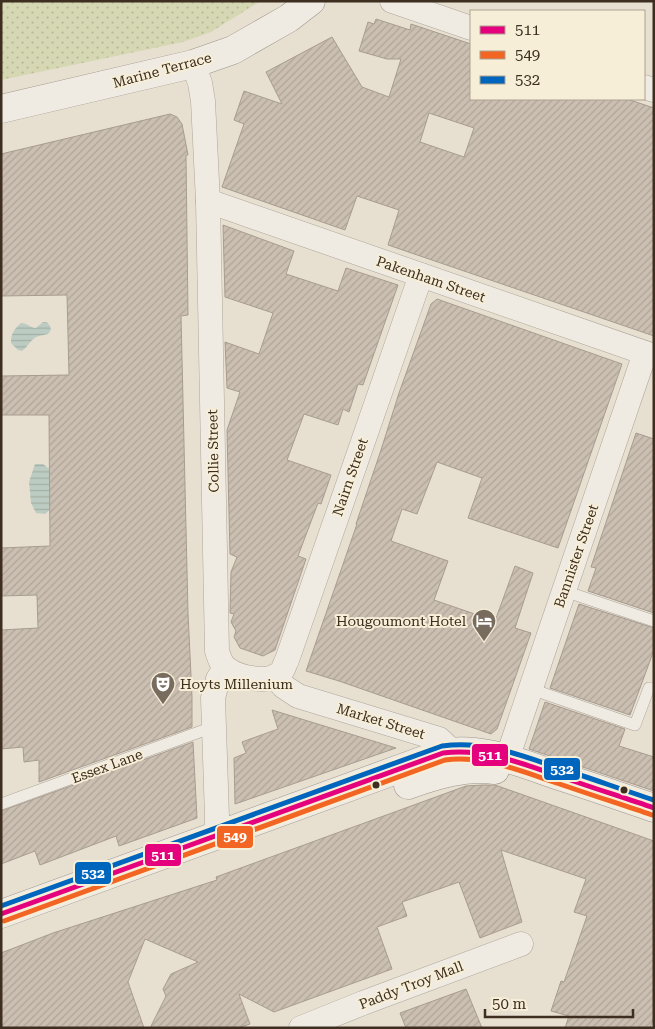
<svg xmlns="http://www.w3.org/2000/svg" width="655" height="1029" viewBox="0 0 655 1029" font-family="'Roboto Serif',serif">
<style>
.park{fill:url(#park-dots)}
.water{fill:url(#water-rules)}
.building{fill:url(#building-hatch);stroke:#a89c90;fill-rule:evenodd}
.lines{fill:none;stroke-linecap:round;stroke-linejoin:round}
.lane-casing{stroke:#ada599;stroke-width:12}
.street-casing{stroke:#ada599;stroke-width:25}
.secondary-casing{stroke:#9c958a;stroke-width:29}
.lane{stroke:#efebe3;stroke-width:11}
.street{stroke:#efebe3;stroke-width:24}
.secondary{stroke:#efebe3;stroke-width:28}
.bus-1-casing{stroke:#f7eed8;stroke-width:9}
.bus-2-casing{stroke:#f7eed8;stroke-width:9}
.bus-3-casing{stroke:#f7eed8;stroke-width:9}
.bus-1{stroke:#e5007d;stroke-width:5}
.bus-2{stroke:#f26522;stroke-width:5}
.bus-3{stroke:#0065bd;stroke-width:5}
.bus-dot{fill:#3d2e20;stroke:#f7eed8;stroke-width:2}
.labels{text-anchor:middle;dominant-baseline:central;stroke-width:4;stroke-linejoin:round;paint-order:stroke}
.street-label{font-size:14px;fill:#3d2e20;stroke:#f7eed8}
.poi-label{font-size:14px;fill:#3d2e20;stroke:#f7eed8;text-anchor:end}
.line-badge{stroke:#f7eed8;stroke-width:2}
.badge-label{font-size:14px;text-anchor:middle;font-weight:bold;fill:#fff}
</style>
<defs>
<pattern id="park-dots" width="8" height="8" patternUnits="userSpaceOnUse" patternTransform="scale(1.25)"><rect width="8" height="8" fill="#d6d7b3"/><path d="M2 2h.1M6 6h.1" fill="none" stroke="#b9b99a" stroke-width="1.8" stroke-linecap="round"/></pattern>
<pattern id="water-rules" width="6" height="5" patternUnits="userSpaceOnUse" patternTransform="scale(1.25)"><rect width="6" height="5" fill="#bcccc2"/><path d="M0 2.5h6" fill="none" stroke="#a2b0a6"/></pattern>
<pattern id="building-hatch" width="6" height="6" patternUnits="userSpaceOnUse" patternTransform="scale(1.25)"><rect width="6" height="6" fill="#cbbfb2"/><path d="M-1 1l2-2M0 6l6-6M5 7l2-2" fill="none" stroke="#afa499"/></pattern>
</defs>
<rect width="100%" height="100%" fill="#e7e0d1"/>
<polygon class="park" points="1,1 261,1 211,32 183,42 1,80"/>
<g class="water">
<path d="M 43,322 L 47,322 L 50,326 L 51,330 L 48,334 C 45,335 42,335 39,336 C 31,338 28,347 22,351 L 18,350 L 11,343 C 11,334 14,329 21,323 C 27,323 31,328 36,328 Z"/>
<polygon points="35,464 43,464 52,471 53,507 45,514 36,513 31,503 29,482"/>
</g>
<g class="building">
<path d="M 376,19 L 410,30 L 411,24 L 471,44 L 471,99 L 627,99 L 654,108 L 654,336 L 429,259 L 388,245 L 399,210 L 357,196 L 345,230 L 222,187 L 244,124 L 234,120 L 244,91 L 282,104 L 266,72 L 332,37 L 362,87 L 389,97 L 401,59 L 387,59 L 359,51 L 368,22 L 374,24 ZM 429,113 L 474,128 L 464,157 L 420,142 Z"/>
<polygon points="170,114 177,117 182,124 188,155 186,155 188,315 181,316 188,613 192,697 192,727 39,782 39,760 24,762 23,747 1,749 1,630 38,628 37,595 1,596 1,548 50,546 49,415 1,415 1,376 69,375 67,295 1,296 1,154"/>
<polygon points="223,225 294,251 286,274 338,291 346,268 398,285 363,385 358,384 349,412 343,409 338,425 304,414 287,460 331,475 321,504 318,503 298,556 306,559 275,650 263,656 240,648 234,637 236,631 231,622 234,614 230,613 231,572 237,557 230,554 227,430 240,392 227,388 225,342 259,354 273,313 225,297"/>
<polygon points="437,299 622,364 558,548 468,518 482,478 437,462 417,514 402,509 391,541 448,561 434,600 495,621 515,566 533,573 515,628 531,633 497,729 491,734 339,681 306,671 357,524 356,524 381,450 399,393 431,304"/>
<polygon points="636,433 654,439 654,613 588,591 596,568 591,567"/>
<polygon points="579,604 654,628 654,650 630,715 550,688"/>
<polygon points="545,702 625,729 619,746 654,757 654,791 529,749"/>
<polygon points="272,710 396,748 235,804 234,758 246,753 242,742 278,729"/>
<polygon points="193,742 197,818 119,846 116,836 40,865 35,851 1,864 1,811"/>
<polygon points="483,785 495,785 654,841 654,1017 650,1028 565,1028 569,1016 551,1011 561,981 564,982 587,916 574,912 586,879 501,850 522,922 480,938 459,882 402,902 407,916 377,927 392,969 274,1012 239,994 250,1024 238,1028 150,1028 166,996 163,989 171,974 198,962 145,939 128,982 144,1028 1,1028 1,953 53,933 217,880 216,877 466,786"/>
<polygon points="466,989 482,1028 406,1028 400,1013"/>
</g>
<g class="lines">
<defs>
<g id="lane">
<polyline points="564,591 654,621"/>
<polyline points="531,689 635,725 649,688"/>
<polyline points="1,804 213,727"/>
</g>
<g id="street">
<polyline points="392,1 471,28"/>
<path d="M 193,64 L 200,83 L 203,101 L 208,201 L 217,651 C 219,657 221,664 226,668 C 239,678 271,685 282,671 C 284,668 285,663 287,660 L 421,275"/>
<polyline points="644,87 654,90"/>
<polyline points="208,201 654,356"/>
<polyline points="275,676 283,686 298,696 439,739 452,751"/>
<polyline points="507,759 553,623 645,353"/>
<polyline points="216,836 217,817 213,698 218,679 225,668"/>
<polyline points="301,1028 363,1003 521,944"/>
</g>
<g id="secondary">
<polyline points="1,109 193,64 233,50 289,18 311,1"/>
<path d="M 408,785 C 436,775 465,766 495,770"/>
<path d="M 1,914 L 443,753 C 480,745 523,764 559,776 C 590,786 622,797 654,808"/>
</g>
</defs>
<use href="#lane" class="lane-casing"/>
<use href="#street" class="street-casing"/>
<use href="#secondary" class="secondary-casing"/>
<use href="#lane" class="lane"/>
<use href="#street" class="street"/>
<use href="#secondary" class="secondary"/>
<defs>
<path id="bus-1" d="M 1,914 L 443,753 C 485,748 520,763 559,776 C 590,787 622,797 654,808"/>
<path id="bus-2" d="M 4,921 L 445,760 C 484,755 520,771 557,783 C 588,794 620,804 652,815"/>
<path id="bus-3" d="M 1,906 L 442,746 C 486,740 522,756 562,769 C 593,779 623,790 654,800"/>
</defs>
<use href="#bus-1" class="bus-1-casing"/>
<use href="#bus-2" class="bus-2-casing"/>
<use href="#bus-3" class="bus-3-casing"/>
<use href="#bus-1" class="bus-1"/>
<use href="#bus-2" class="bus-2"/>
<use href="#bus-3" class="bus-3"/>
</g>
<defs>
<symbol id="hotel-pin" viewBox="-11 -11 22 30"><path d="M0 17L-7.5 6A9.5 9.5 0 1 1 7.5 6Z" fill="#786c5e" stroke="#f7eed8"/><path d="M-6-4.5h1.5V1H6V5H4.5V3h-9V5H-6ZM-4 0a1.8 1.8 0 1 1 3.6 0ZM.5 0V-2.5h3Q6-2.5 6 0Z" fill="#fff"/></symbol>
<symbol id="theatre-pin" viewBox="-11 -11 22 30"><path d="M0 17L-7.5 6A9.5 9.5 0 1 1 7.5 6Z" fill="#786c5e" stroke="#f7eed8"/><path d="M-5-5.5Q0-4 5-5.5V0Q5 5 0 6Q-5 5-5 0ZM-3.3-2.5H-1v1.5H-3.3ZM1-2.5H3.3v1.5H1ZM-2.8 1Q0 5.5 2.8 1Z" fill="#fff"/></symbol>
</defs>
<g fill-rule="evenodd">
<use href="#hotel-pin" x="470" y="607" width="28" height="38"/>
<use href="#theatre-pin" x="149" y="670" width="28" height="38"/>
</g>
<g class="bus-dot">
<circle cx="376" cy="785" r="4.5"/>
<circle cx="624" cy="790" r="4.5"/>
</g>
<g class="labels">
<g class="street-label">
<text transform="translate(162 70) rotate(-15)">Marine Terrace</text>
<text transform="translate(431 279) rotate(19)">Pakenham Street</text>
<text transform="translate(213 451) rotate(-91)">Collie Street</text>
<text transform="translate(350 477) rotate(-71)">Nairn Street</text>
<text transform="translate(576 556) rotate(-71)">Bannister Street</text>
<text transform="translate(381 721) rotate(17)">Market Street</text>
<text transform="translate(107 766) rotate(-20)">Essex Lane</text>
<text transform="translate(411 985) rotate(-21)">Paddy Troy Mall</text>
</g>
<g class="poi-label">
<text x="466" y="621">Hougoumont Hotel</text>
<text x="180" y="684" text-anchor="start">Hoyts Millenium</text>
</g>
</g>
<g class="line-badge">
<rect x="471" y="743" width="38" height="24" rx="5" fill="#e5007d"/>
<rect x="543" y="757" width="38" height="24" rx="5" fill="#0065bd"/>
<rect x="216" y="825" width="38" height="24" rx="5" fill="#f26522"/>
<rect x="144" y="843" width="38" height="24" rx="5" fill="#e5007d"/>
<rect x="74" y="861" width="38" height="24" rx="5" fill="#0065bd"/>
</g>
<g class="badge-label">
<text x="490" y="760">511</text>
<text x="562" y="774">532</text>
<text x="235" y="841">549</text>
<text x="163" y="860">511</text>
<text x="93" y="878">532</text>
</g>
<rect width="655" height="1029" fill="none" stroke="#3d2e20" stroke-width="5"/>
<rect x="470" y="10" width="175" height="90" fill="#f7eed8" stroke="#ada18e"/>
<rect x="480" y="26" width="25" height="8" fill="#e5007d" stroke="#ada18e"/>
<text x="515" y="35" font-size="15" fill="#3d2e20">511</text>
<rect x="480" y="51" width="25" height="8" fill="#f26522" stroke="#ada18e"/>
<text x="515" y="60" font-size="15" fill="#3d2e20">549</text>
<rect x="480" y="76" width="25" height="8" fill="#0065bd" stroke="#ada18e"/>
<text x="515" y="85" font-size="15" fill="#3d2e20">532</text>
<path d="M485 1009v8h148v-8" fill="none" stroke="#3d2e20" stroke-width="2.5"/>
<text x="492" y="1009" font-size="15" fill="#3d2e20" stroke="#f7eed8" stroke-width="4" paint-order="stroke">50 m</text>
</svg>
